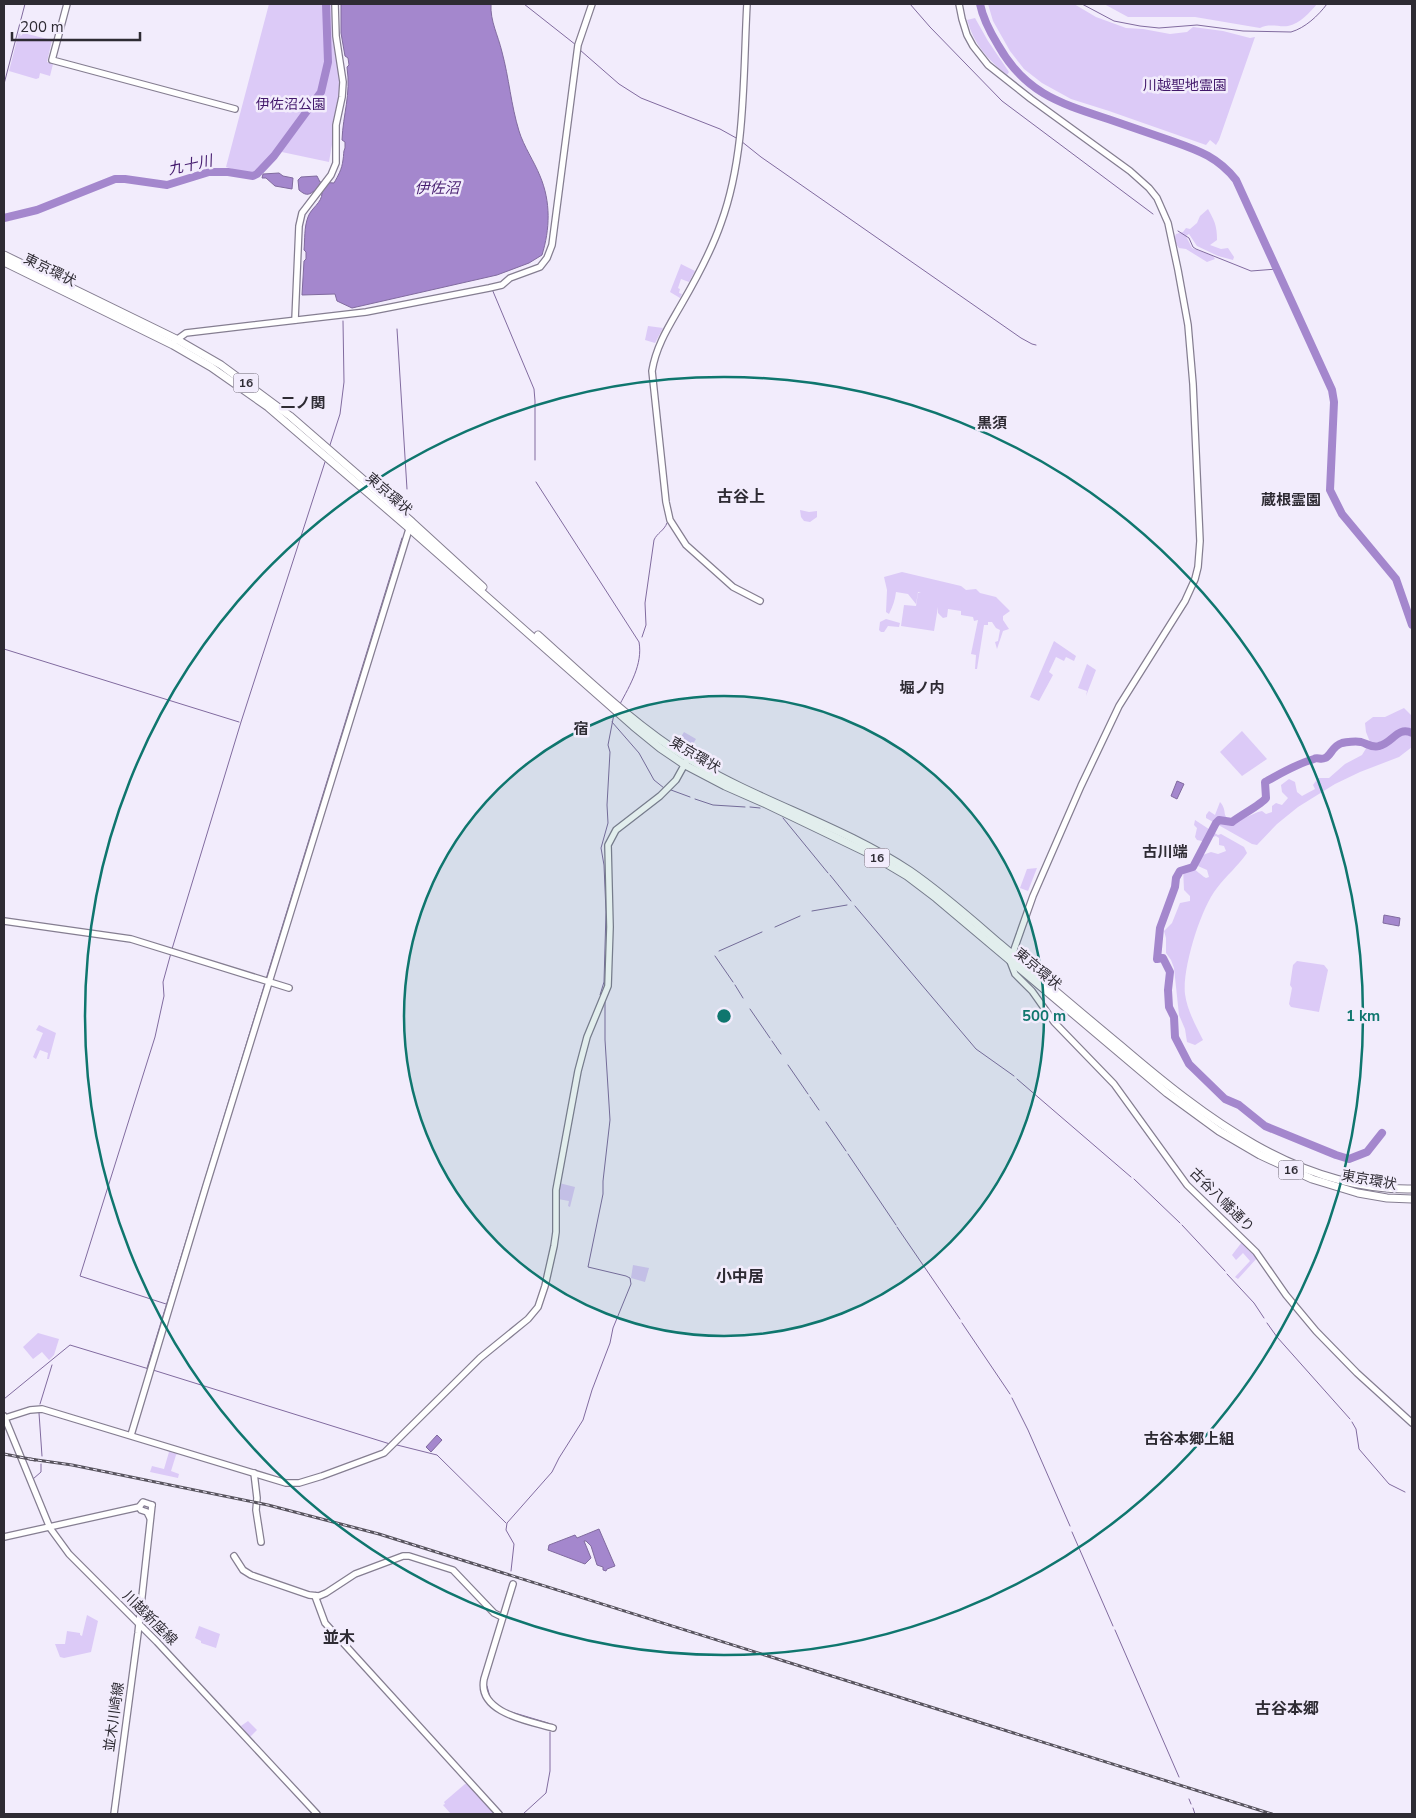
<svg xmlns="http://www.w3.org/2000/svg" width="1416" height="1818" viewBox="0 0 1416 1818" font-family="'Nunito Sans','Noto Sans JP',sans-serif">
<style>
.green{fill:#dccaf7}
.water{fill:#a487cd;stroke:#816b9f}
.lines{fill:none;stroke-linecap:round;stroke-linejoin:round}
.stream{stroke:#816b9f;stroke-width:1}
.river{stroke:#a487cd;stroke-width:8}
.secondary-casing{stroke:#857e91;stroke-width:8}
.highway-casing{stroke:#857e91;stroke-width:9}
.secondary{stroke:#fff;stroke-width:5.5}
.highway{stroke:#fff;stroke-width:7}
.rail-casing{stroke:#58545e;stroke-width:3}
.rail{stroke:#f2ecfc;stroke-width:1;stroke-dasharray:4;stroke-linecap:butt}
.ring{fill:none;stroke:#0f766e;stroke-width:2.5}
.labels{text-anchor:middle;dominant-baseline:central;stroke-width:5;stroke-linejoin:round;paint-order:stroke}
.shield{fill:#f2ecfc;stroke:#69656f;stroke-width:1}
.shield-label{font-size:12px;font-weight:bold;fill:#2e2b33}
.park-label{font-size:14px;fill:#42186b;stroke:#f2ecfc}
.street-label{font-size:14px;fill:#2e2b33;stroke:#f2ecfc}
.water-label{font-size:15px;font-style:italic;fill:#471e70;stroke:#f2ecfc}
.neighbourhood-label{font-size:15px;font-weight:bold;fill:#2e2b33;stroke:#f2ecfc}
.quarter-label{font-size:16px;font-weight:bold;fill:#2e2b33;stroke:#f2ecfc}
.centre{fill:#0f766e;stroke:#f2ecfc;stroke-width:2.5}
.ring-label{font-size:15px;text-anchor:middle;font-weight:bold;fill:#0f766e;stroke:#f2ecfc;stroke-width:5;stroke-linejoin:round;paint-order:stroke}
</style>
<rect width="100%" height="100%" fill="#f2ecfc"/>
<g class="green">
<polygon points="269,4 333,4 342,80 340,98 329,162 277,151 262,167 252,174 248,174 226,167"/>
<polygon points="988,4 1074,4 1096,17 1126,28 1143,29 1170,34 1187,32 1193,27 1223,31 1250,38 1255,37 1219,140 1216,145 1210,140 1206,145 1109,111 1071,99 1042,83 1024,69 1010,51 993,21"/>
<path d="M 1104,4 L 1317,4 C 1310,12 1300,24 1288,26 C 1278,27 1269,23 1260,28 L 1195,17 L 1128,17 Z"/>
<path d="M 975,18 L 988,41 L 1009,72 L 1007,75 C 987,59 974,44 967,20 Z"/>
<polygon points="19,32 52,40 47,62 53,64 50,76 40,73 39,78 36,79 9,71"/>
<path d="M 1208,209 C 1214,220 1217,225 1217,240 L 1210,245 L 1221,249 L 1228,248 L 1234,257 L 1233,260 L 1218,256 L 1197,246 L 1189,234 L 1186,236 L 1192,248 L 1213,256 L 1215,259 L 1207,262 L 1186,249 L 1179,248 C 1176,245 1173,239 1176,234 L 1183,232 L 1186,228 L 1190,229 L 1197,223 L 1200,216 Z"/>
<polygon points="681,264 695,271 689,282 681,279 678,288 680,289 679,293 682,294 680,298 670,292"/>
<polygon points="648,326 663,328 655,343 645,340"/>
<polygon points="800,510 809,512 817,511 817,517 810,522 804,521 801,517"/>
<path d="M 902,572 L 961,586 L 966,590 L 976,589 L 980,593 L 996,597 L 1010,611 L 1003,616 L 1003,620 L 1009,629 L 1003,631 L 997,649 L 995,642 L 998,641 L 1000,630 L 996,628 L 992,622 L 988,622 L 988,625 L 984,625 L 977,669 L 975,669 L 976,655 L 971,654 L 978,620 L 974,621 L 973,617 L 961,615 L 961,611 L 948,609 L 947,617 L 943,618 L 938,613 L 938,607 L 934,631 L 901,626 L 904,605 L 916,606 L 918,593 L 921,593 L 918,592 L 916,604 L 908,594 L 896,592 C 895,600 893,606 889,614 L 886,612 L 887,590 L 884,577 Z"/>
<polygon points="886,619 900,623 899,627 888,626 884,632 881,632 879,630 880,622"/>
<polygon points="1054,641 1076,656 1074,661 1066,657 1064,661 1056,657 1049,672 1053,675 1039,701 1030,697"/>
<polygon points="1087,664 1096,670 1086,696 1087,691 1078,688"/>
<path d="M 1404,708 L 1412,716 L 1412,747 L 1399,757 L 1360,772 L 1335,784 L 1298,807 L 1277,824 L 1257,845 L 1252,844 L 1206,818 L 1206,815 L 1209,811 L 1215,815 L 1220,802 C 1229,812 1219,817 1235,822 L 1258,812 L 1262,811 L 1266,814 L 1272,812 L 1272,806 L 1276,803 L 1282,805 L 1288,798 L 1282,792 L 1281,785 L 1289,779 L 1295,782 L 1297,792 L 1302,796 L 1315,789 L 1313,785 L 1318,778 L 1329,778 L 1345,764 L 1362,755 L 1370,742 L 1366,732 L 1365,723 L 1373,717 L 1385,717 Z"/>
<polygon points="1242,731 1267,759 1242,776 1220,752"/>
<polygon points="684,732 696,739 693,744 687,741 682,748 676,745"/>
<path d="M 1195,820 L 1218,835 L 1221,834 L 1244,847 L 1247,853 C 1238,866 1226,876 1217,888 C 1201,907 1182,969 1185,994 C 1187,1010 1196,1026 1203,1040 L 1195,1045 L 1187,1042 L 1185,1029 L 1179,1015 L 1174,968 L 1171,960 L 1166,953 L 1166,938 L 1164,931 L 1172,923 L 1180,903 L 1190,901 L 1190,896 L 1184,890 L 1183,868 L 1186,865 C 1194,867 1199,874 1206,878 L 1209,877 L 1207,870 L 1198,866 L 1200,856 L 1211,852 L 1218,854 L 1226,851 L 1224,846 L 1219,845 L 1219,838 L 1216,836 L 1209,838 L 1207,842 L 1197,840 L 1195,837 L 1197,828 L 1194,825 Z"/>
<polygon points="1037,868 1028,891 1020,888 1027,869"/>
<polygon points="1297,961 1324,965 1328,970 1319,1012 1291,1007 1289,1004 1292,988 1290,985 1293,965"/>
<polygon points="39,1025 56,1033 49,1059 47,1059 48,1053 40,1050 36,1059 33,1057 43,1033 36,1030"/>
<polygon points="559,1183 575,1187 570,1207 568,1206 569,1201 558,1199"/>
<polygon points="1242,1242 1257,1258 1238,1279 1235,1277 1250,1261 1243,1253 1236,1260 1232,1255"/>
<polygon points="633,1265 649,1268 645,1282 631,1278"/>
<polygon points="38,1333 59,1339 54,1355 49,1360 42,1352 33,1359 23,1347"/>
<polygon points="167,1451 178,1454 176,1455 171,1471 179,1474 178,1478 150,1472 152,1466 164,1469 169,1452"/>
<polygon points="87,1615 98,1621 91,1652 64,1658 60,1657 55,1644 65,1644 67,1631 80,1633 80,1635 82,1636"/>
<polygon points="199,1626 220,1634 216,1648 201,1643 201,1641 195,1638"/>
<polygon points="248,1721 257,1730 250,1737 241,1726"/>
<polygon points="465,1784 467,1784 494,1814 451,1814 443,1805 445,1804 444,1802"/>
</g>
<g class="water">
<path d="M 341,4 L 491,4 C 490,21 498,35 502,52 C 509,78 511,105 519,131 C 524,147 534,161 540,176 C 551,202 550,229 542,255 L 529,263 L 497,275 L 352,308 L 337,301 L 335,294 L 302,295 L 304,261 L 306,259 L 306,252 L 304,250 C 305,240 304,227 308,217 C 311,208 322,203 322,193 L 314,191 C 308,196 305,195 299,190 L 298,180 L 301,177 L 317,176 L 320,182 L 334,183 C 338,176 342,169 343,160 C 344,155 343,152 345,148 L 345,142 L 342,140 C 343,114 351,95 347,67 L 349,65 L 348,58 L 345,56 L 341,33 Z"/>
<polygon points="279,173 283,176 293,178 292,189 275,186 266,178 262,178 263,174"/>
<polygon points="1177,781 1184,784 1177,799 1171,796"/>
<polygon points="1384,915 1400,918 1399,926 1383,923"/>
<polygon points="437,1435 442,1440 431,1452 426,1447"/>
<polygon points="599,1529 615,1566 607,1569 606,1571 603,1570 603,1567 597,1565 591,1546 586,1541 584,1541 591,1558 585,1564 548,1550 549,1545 575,1535 577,1538"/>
</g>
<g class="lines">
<g class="stream">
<polyline points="524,4 576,45"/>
<polyline points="910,4 930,27 1002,101 1153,214"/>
<path d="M 1082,4 L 1114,21 L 1140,26 L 1159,28 L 1197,25 L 1243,31 L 1291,32 C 1305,28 1318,16 1327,4"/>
<polyline points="580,50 619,84 641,98 720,129 738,139"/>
<polyline points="4,84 25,4"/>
<polyline points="741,141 761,157 1021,338 1032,344 1036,345"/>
<polyline points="1178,231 1189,238 1193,247 1196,249 1251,271 1277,269"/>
<polyline points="492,289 534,389 535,401 535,460"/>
<polyline points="397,329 407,489"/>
<polyline points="330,445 340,414 344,382 343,321"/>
<path d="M 536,482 L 639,642 C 643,664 630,685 620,704"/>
<path d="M 642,637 L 646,625 L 645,603 L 654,540 C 657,533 664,531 667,523"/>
<polyline points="4,649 239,722"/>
<polyline points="612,722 639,753 654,780 664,788"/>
<polyline points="671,790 690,797"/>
<polyline points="695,799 713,805 745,807"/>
<polyline points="750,807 760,808"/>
<polyline points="783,818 828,873"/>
<polyline points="830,875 851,901"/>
<polyline points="855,906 976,1049 1014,1076"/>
<polyline points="812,911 847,905"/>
<polyline points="775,927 800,916"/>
<polyline points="172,949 241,722 325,462"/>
<polyline points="719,951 762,932"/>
<polyline points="715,956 733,982"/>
<polyline points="266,979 402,538"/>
<polyline points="735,985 743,998"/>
<polyline points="601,996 600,995 604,982 606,912 604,865 601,848 608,823 607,805 610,752 608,745 614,714"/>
<polyline points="750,1009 770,1038"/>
<polyline points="772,1041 781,1054"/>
<polyline points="788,1065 808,1094"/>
<polyline points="1017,1079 1131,1177"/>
<polyline points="810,1097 819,1110"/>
<polyline points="826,1122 846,1151"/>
<polyline points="848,1154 896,1225"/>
<polyline points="1134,1179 1180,1223"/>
<polyline points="1182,1225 1225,1271"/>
<polyline points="897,1227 960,1319"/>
<polyline points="1227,1274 1254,1303 1264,1318"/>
<polyline points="166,1304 80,1276 155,1037 164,996 163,982 171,953"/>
<polyline points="962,1323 1010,1394"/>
<polyline points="1267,1323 1277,1337 1350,1419"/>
<polyline points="147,1368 265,983"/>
<polyline points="153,1370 390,1444"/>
<polyline points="1012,1398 1028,1430 1070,1526"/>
<polyline points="4,1399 70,1345 149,1369"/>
<polyline points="40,1404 52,1365"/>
<polyline points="39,1413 42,1456"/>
<polyline points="1352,1422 1356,1429 1359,1449 1389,1484 1405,1492"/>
<polyline points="397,1445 437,1455 506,1523"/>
<polyline points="33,1479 41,1472 41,1464"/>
<polyline points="1072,1532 1113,1626"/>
<polyline points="511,1571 514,1544 506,1530 507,1523 552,1472 559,1458 583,1420 592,1390 610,1343 613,1328 631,1284 630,1278 626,1276 588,1267 603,1194 603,1181 610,1120 605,1040 605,1001"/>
<polyline points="506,1615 512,1597"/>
<polyline points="1115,1630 1179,1777"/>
<polyline points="487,1686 490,1697"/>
<polyline points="508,1711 548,1723"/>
<polyline points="1189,1799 1191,1804"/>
<polyline points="1193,1808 1195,1814"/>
<polyline points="523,1814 546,1793 550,1771 550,1732"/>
</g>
<g class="river">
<path d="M 980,4 C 983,19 990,32 998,45 C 1025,93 1059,103 1108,119 C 1128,126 1149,133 1169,140 C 1197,150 1217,156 1236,180 L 1332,390 L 1334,402 L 1330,490 L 1342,514 L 1396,579 L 1412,625"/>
<polyline points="4,218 37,210 115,179 125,179 167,185 209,172 228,172 253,176 257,174 274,156 321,92 328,62 326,4"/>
<path d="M 1382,1133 L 1367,1152 L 1349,1159 L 1336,1155 L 1265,1126 L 1239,1105 L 1225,1099 L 1189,1064 L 1175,1037 L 1174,1017 L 1169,1007 L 1168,990 L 1170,972 L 1163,958 L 1157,959 L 1160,928 L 1175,887 L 1176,878 L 1180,871 L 1193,867 L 1216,823 L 1219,820 L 1232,822 C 1241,815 1262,804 1266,798 L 1265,782 C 1280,774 1296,764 1314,759 C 1317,757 1321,760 1325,758 C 1331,756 1332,746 1342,743 C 1346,742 1356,741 1361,742 C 1368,744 1372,748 1379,746 C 1393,743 1397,726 1412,733"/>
</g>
<defs>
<g id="secondary">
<polyline points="67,4 52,60 235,109"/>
<path d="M 747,4 C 743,75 746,155 721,223 C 712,249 695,281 681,305 C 669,326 656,346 652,371 L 666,502 L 670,520 L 686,545 L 733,587 L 760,601"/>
<polyline points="959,4 962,19 967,35 973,46 988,65 1031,99 1130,171 1149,188 1157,198 1168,223 1178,270 1188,325 1193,384 1200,541 1198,567 1195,579 1185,601 1119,706 1081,786 1033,896 1010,961 1015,974 1032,991 1054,1022 1114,1084 1187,1185 1256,1252 1286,1295 1316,1331 1357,1373 1412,1423"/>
<polyline points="295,320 299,226 302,213 331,175 336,163 336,125 342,97 343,82 336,36 335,4"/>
<polyline points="175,341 186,333 366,312 489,288 502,285 510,278 540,267 547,258 552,245 578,45 592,4"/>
<polyline points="4,921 131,939 289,988"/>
<polyline points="4,1416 50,1528 69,1554 157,1642 317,1814"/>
<polyline points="5,1418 30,1410 42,1409 286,1483 299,1483 322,1476 384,1453 480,1358 528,1319 538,1307 545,1286 554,1246 556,1232 556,1190 578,1071 587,1037 608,986 610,927 608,845 616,830 660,796 676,780 686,762"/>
<polyline points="131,1435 206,1186 410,526"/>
<polyline points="254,1473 257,1498 256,1510 261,1542"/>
<polyline points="139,1507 141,1510 147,1512 150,1518"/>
<polyline points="4,1537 139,1507 143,1502 152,1505"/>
<polyline points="234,1556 243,1570 251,1575 309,1595 319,1596 326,1593 355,1574 403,1556 409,1556 453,1570 494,1613 502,1617"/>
<path d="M 513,1584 L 484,1679 C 477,1713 529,1721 553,1728"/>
<polyline points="315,1596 325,1623 499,1814"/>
<polyline points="114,1814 138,1633 152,1505"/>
</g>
<g id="highway">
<polyline points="4,255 176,339 221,365 290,416 412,522 483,587"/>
<polyline points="4,262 173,345 211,367 268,407 409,528 633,726 660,748 685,765 725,786 766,804 870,854 907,876 936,898 1167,1093 1219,1131 1260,1155 1312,1179 1358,1193 1387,1198 1412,1199"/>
<path d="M 538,635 C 586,678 634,725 689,759 C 759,802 841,825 910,871 C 942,893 971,919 1000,944 C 1040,978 1080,1012 1121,1046 C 1203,1116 1298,1191 1412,1189"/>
</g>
</defs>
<use href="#secondary" class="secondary-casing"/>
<use href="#highway" class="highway-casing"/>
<use href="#secondary" class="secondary"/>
<use href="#highway" class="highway"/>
<defs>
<g id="rail">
<polyline points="4,1454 35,1460"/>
<polyline points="30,1459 72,1465 268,1505 379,1534 1272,1814"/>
</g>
</defs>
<use href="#rail" class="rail-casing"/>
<use href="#rail" class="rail"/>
</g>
<circle cx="724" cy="1016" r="320" fill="#0f766e" fill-opacity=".12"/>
<g class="ring">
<circle cx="724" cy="1016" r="320"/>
<circle cx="724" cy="1016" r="639"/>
</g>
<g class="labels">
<g class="shield">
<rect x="233.5" y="373.5" width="25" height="19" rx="4"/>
<rect x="864.5" y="848.5" width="25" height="19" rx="4"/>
<rect x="1278.5" y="1160.5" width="25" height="19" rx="4"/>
</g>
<g class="shield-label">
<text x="246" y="383">16</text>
<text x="877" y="858">16</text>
<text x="1291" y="1170">16</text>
</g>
<g class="park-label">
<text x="1185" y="85">川越聖地霊園</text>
<text x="291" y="104">伊佐沼公園</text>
</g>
<g class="street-label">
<text transform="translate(50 270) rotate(26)">東京環状</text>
<text transform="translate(389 494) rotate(41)">東京環状</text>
<text transform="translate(695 755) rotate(31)">東京環状</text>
<text transform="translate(1038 969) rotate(40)">東京環状</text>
<text transform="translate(1369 1180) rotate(10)">東京環状</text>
<text transform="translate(1222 1200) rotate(45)">古谷八幡通り</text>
<text transform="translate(150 1618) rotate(45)">川越新座線</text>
<text transform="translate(114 1717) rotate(-82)">並木川崎線</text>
</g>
<g class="water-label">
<text transform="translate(190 165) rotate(-12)">九十川</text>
<text x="437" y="188">伊佐沼</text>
</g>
<g class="neighbourhood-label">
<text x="303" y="403">二ノ関</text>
<text x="992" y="423">黒須</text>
<text x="1291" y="500">蔵根霊園</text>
<text x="922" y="688">堀ノ内</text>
<text x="581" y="729">宿</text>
<text x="1165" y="852">古川端</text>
<text x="1189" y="1439">古谷本郷上組</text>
</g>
<g class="quarter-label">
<text x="741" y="497">古谷上</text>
<text x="740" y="1277">小中居</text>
<text x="339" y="1638">並木</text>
<text x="1287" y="1709">古谷本郷</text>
</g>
</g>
<circle cx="724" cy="1016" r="8" class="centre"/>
<g class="ring-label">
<text x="1044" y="1021">500 m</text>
<text x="1363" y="1021">1 km</text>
</g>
<rect width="1416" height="1818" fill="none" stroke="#2e2b33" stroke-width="10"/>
<path d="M12 32v8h128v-8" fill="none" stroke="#2e2b33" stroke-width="2.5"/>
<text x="20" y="32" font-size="15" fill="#2e2b33" stroke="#f2ecfc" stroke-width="4" paint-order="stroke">200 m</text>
</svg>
